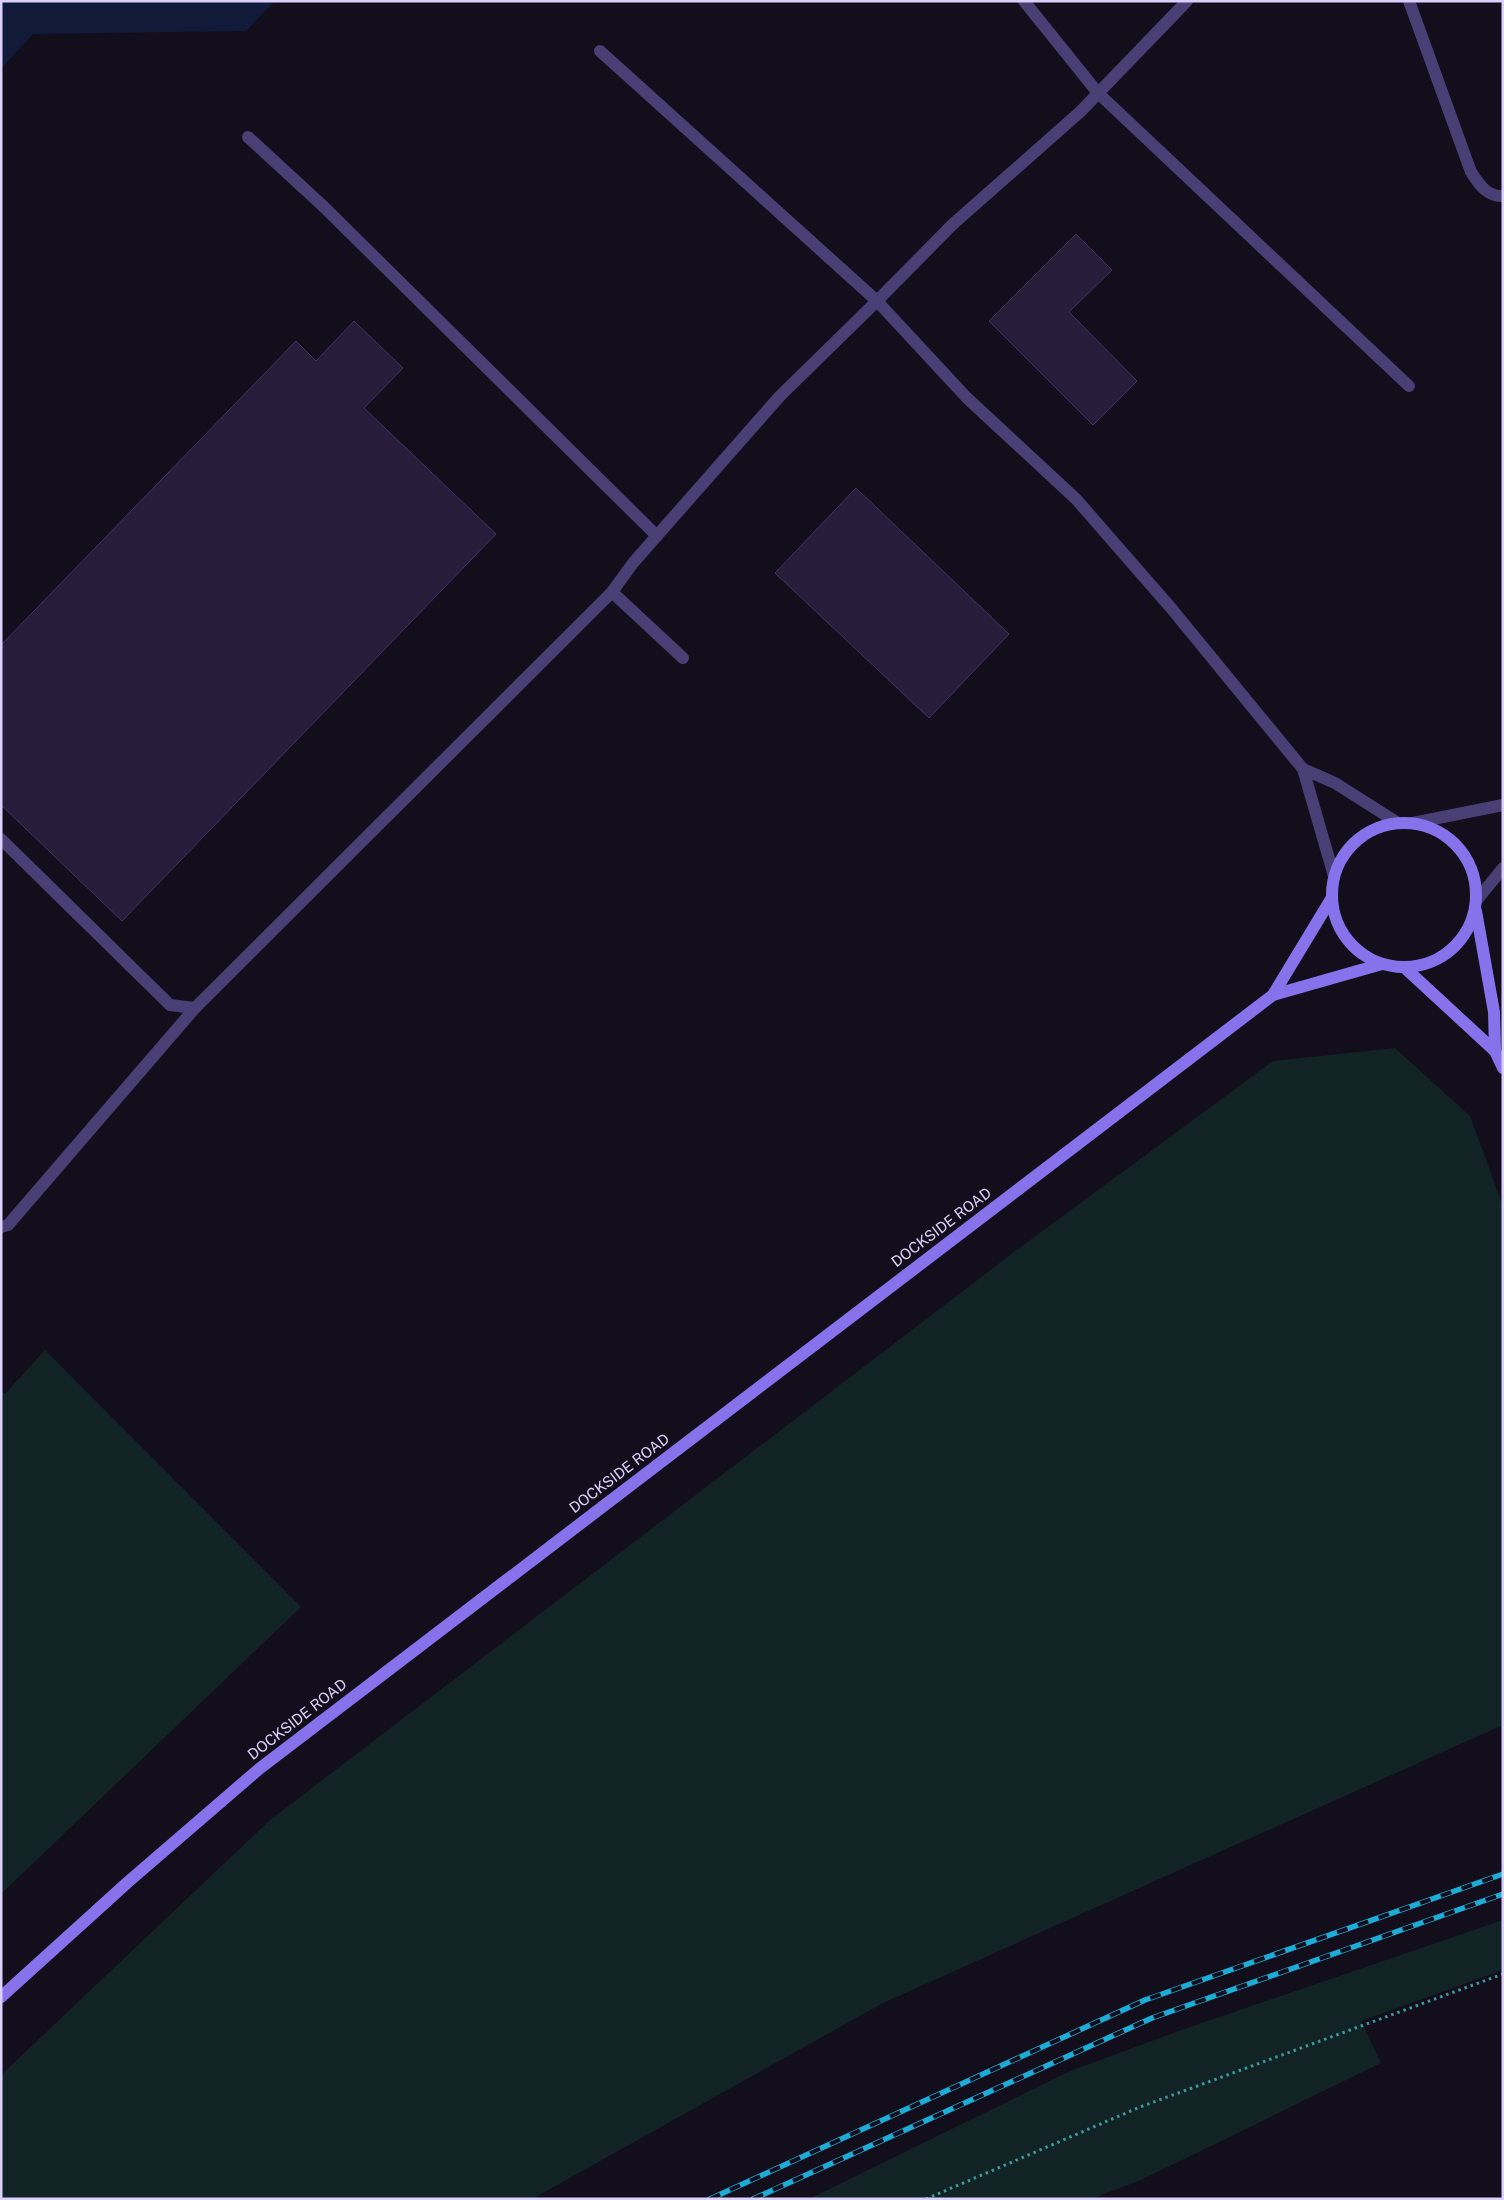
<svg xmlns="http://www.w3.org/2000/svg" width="1504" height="2200" viewBox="0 0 1504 2200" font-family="'Public Sans',sans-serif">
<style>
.green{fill:#122325}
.water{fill:#111a39}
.building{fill:#271d3b;stroke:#423264}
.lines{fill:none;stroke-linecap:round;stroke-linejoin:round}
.path{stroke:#3c99a0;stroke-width:3;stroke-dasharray:2.5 4;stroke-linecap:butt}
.service{stroke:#483f75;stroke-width:12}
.minor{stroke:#483f75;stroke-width:12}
.secondary{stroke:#8673ec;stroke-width:12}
.rail-casing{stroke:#1dacd7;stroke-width:5.5}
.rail{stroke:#120e1c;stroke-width:4;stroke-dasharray:11;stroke-linecap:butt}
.labels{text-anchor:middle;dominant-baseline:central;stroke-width:4;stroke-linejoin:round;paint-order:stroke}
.street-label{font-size:15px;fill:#dad0f9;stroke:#120e1c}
</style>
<rect width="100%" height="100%" fill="#120e1c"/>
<g class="green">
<polygon points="1395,1048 1470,1116 1503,1206 1503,1725 883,2003 532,2199 1,2199 1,2075 270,1820 1014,1252 1273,1061"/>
<polygon points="45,1350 301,1607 1,1894 1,1391 5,1394"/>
<polygon points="1503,1920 1503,1970 1361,2021 1381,2063 1141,2180 1091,2199 809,2199 1068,2072 1173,2033"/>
</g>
<polygon class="water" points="1,1 275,1 246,31 33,34 1,69"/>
<g class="building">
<polygon points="1076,234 1112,270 1069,312 1137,381 1093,425 989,321"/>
<polygon points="354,321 403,368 364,408 496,534 122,921 1,805 1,645 296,341 316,361"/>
<polygon points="856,488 1009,634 929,718 775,573"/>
</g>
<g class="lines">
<polyline class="path" points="926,2199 1140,2107 1503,1974"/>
<g class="service">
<polyline points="1024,1 1098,93 1409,386"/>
<polyline points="1187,1 1080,112 953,224 877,301 967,398 1076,499 1171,608 1303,769"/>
<path d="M 1409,1 L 1471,172 C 1479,184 1487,197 1503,196"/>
<polyline points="600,51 877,301 780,396 633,563 612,592 683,658"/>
<polyline points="248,137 323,206 657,536"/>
<polyline points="1,839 170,1005 195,1008 612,592"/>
<polyline points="1334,876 1303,769 1335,783 1398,823"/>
<polyline points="1,1227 8,1225 195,1008"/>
</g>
<g class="minor">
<polyline points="1413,823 1503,805"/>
<polyline points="1476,901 1503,868"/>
</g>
<g class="secondary">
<circle cx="1404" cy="895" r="72"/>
<polyline points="1476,911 1494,1012 1495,1051"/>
<polyline points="1404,967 1495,1051 1503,1068"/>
<polyline points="1273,995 1331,899"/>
<polyline points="1,1997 128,1882 259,1769 1273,995 1382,964"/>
</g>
<defs>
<g id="rail">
<polyline points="710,2199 1145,2000 1503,1874"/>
<polyline points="753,2199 1152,2018 1503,1894"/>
</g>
</defs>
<use href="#rail" class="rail-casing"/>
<use href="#rail" class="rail"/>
</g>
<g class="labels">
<g class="street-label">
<text transform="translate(941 1227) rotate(-37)">DOCKSIDE ROAD</text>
<text transform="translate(619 1473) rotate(-37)">DOCKSIDE ROAD</text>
<text transform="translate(297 1719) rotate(-38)">DOCKSIDE ROAD</text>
</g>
</g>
<rect width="1504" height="2200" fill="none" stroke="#dad0f9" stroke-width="5"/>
</svg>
